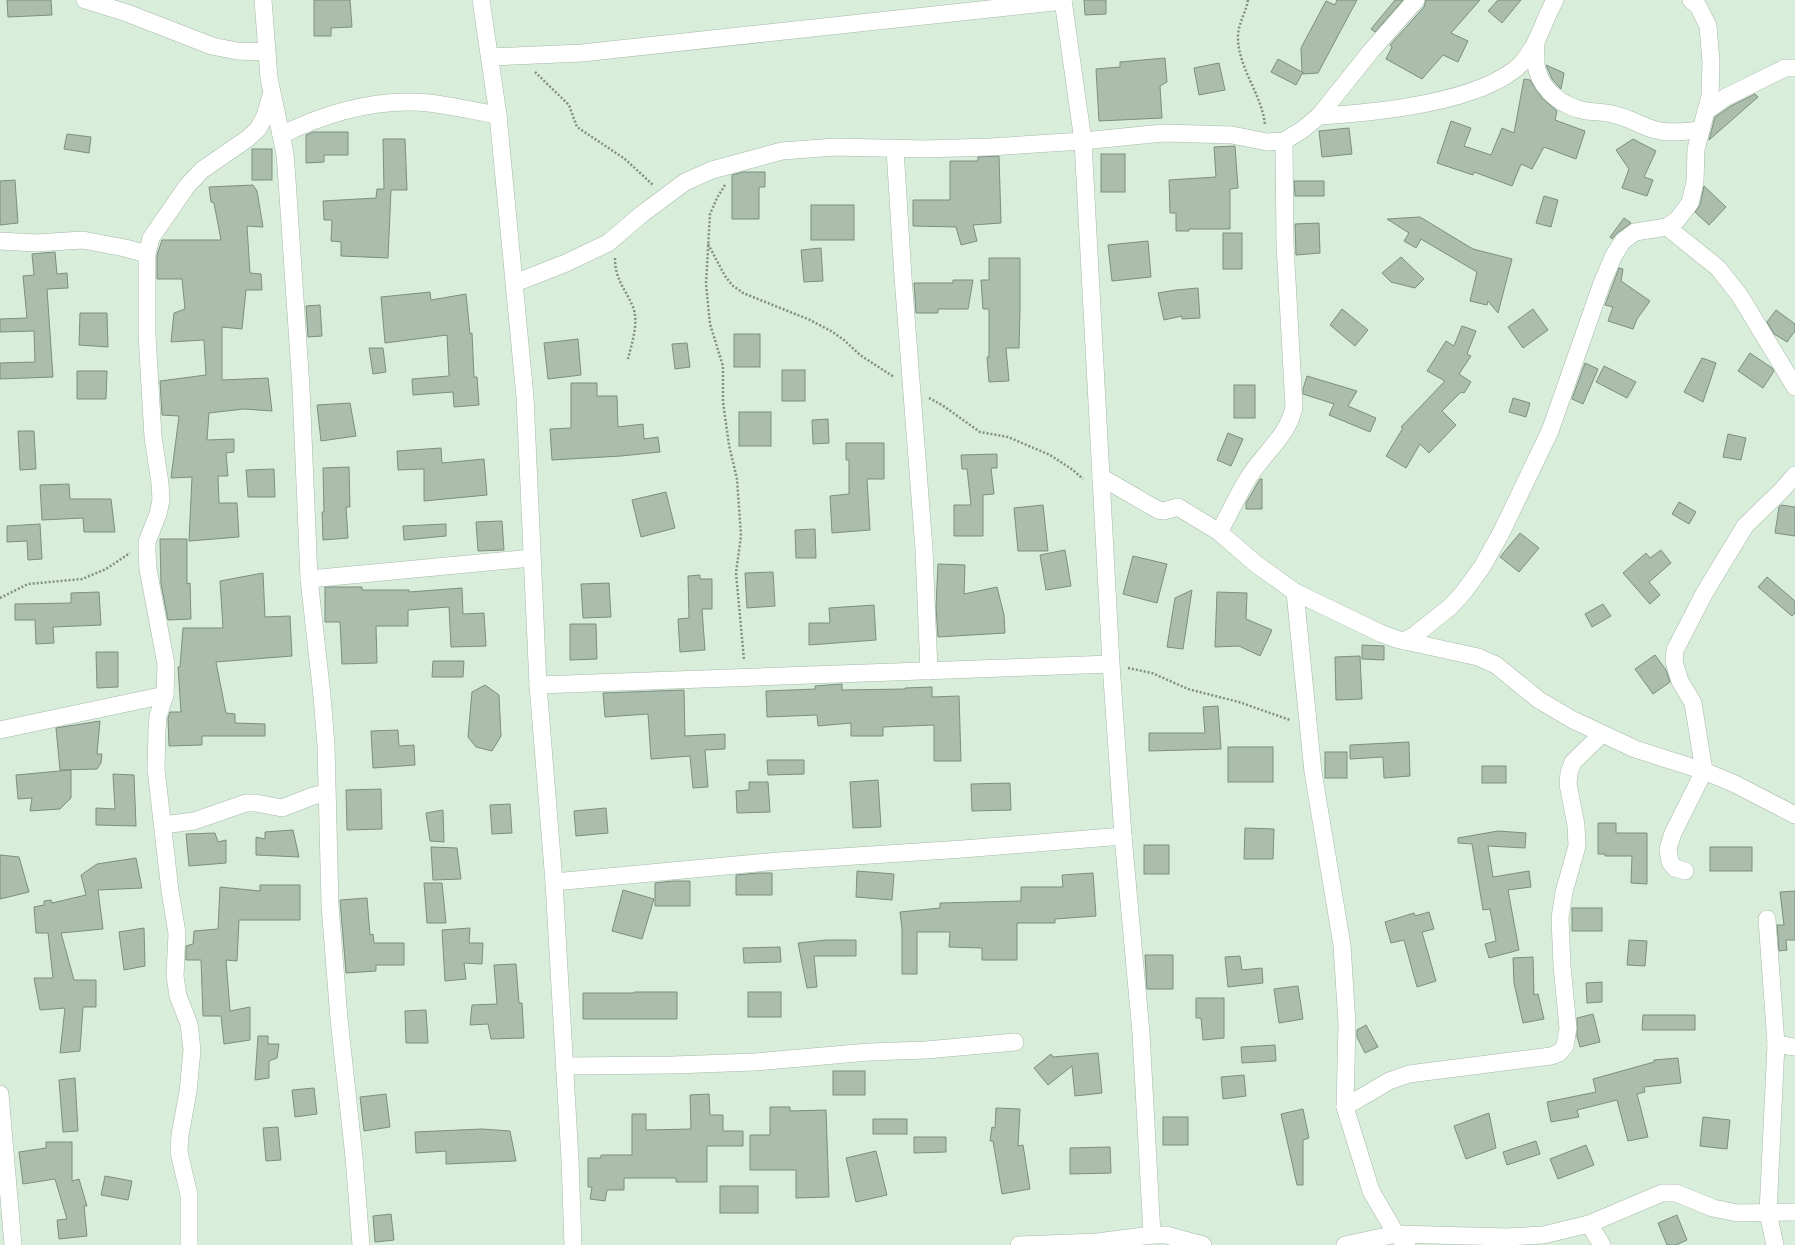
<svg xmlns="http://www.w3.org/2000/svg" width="1795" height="1245" viewBox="0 0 1795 1245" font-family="Jost,sans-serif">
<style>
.building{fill:#abbead;stroke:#7d8f7f}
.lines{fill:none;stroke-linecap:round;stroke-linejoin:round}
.minor-casing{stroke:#a6b9a8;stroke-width:18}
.path{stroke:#828f83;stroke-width:2.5;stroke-dasharray:2 2;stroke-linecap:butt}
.minor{stroke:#fff;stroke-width:17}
</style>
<rect width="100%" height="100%" fill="#d9eddb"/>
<g class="building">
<polygon points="7,0 51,0 52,15 8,17"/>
<polygon points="314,0 350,0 352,27 331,28 331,36 314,36"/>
<polygon points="1084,0 1106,0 1106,14 1085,15"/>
<polygon points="1337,0 1357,0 1318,73 1303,74 1303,72 1296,85 1271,72 1278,59 1302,72 1301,48 1326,1 1335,5"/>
<polygon points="1395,0 1403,0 1375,32 1371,29"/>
<polygon points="1426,0 1480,0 1451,33 1468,41 1458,62 1443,55 1422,79 1386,59 1392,47 1390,45 1424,7"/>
<polygon points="1498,0 1521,0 1502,23 1488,11"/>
<polygon points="1165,58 1167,82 1160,86 1162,118 1099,121 1096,69 1120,67 1120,62"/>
<polygon points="1219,63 1225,90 1199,95 1194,68"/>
<polygon points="1546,65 1564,73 1561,89 1552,79"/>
<polygon points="1524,79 1530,80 1542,98 1557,111 1555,120 1585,131 1576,159 1544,147 1532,169 1521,164 1512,186 1474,172 1473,175 1437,163 1451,121 1471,128 1464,146 1491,155 1502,128 1514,133"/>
<polygon points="1755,94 1758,97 1709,140 1715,117 1731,106"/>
<polygon points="1349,128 1352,154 1322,157 1319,131"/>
<polygon points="313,132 348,132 348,155 324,155 324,162 306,163 306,135"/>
<polygon points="67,134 91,137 89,153 64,149"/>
<polygon points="383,139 405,139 407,190 391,190 388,258 341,256 341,242 331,241 332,220 324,220 323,201 376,198 377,189 384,189"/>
<polygon points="1633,139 1656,151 1644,177 1653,180 1647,196 1622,188 1629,169 1616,150"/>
<polygon points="1235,146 1238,188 1230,189 1230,229 1189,229 1189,231 1176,231 1176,213 1170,213 1169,180 1216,177 1214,147"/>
<rect x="252" y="149" width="20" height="31"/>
<rect x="1101" y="154" width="24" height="38"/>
<polygon points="999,156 1001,223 973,225 977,241 961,245 956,227 913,226 913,200 950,200 950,161 978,161 978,157"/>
<polygon points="743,172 765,172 765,187 759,187 759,219 732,219 732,175"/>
<polygon points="15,180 18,223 0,225 0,181"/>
<polygon points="1294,181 1324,181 1324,196 1295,196"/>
<polygon points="253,185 257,191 263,227 247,226 250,273 261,274 262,290 246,290 242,329 222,327 222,380 268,378 272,411 244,409 209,413 207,440 234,439 234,452 226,453 228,476 218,476 219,503 237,503 239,537 189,541 192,477 171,478 179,416 162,415 160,381 206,375 204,340 171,342 174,313 185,309 182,279 157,279 157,255 162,240 221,240 214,203 211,202 209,187"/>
<polygon points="1704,186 1726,207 1709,225 1695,212 1700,205"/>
<polygon points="1544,196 1558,200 1551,227 1536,223"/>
<rect x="811" y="205" width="43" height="35"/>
<polygon points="1420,217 1473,249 1512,259 1498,313 1488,301 1487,305 1470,301 1477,272 1421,239 1416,248 1404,241 1409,233 1387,219"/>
<polygon points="1624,218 1631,223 1617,233 1612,239 1610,237"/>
<polygon points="1319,223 1320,253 1296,255 1295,224"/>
<rect x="1223" y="233" width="19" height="36"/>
<polygon points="1148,241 1151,277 1112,281 1108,245"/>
<polygon points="821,248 823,281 804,282 801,250"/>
<polygon points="55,252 57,274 67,273 68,288 47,289 53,377 0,379 0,363 35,362 34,331 0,332 0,319 27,318 23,276 34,275 32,254"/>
<polygon points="1401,257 1424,279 1415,288 1391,282 1382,273"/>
<polygon points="989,258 1020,258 1020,310 1019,348 1006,348 1009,381 989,382 987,357 989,357 989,309 983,309 981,280 989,280"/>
<polygon points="1619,268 1623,269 1621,281 1650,301 1637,319 1633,329 1608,321 1613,307 1605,305"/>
<polygon points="953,280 973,280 968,309 938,309 938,313 916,313 914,283 953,283"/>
<polygon points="1198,288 1200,318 1182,319 1182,316 1164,320 1158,293 1176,290"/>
<polygon points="430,292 431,300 466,294 470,334 472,333 474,377 477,377 479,405 454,407 453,392 413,395 412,379 449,376 447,335 385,343 381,297"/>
<polygon points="320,305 322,336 308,337 306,306"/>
<polygon points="1342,309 1368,330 1355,346 1330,325"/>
<polygon points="1533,309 1548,330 1523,348 1508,327"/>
<polygon points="1776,310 1795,324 1795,331 1787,342 1774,334 1767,322"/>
<polygon points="80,313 107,313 108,347 79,345"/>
<polygon points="1462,326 1476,331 1467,354 1471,356 1459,374 1471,382 1464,393 1461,392 1442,411 1456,425 1429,453 1420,444 1406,468 1386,456 1403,428 1401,427 1445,381 1427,371 1446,341 1454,346"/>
<rect x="734" y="334" width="26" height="33"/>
<polygon points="578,339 581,375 548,379 544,343"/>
<polygon points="687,343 690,367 675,369 672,344"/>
<polygon points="369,348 383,348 386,372 373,374"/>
<polygon points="1750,353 1772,368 1774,371 1763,388 1738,371"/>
<polygon points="1702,358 1716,363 1703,402 1684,392"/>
<polygon points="1585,363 1598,369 1583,404 1572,399"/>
<polygon points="1604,366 1636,382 1627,398 1596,382"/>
<rect x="782" y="370" width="23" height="31"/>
<polygon points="77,371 107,371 106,399 77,399"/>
<polygon points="1307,376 1357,391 1348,406 1376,418 1370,432 1329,415 1334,404 1303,394 1303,389"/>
<polygon points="571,383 597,383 597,396 617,396 618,427 643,424 644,439 658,437 660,452 621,456 552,460 550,429 571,428"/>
<rect x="1234" y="385" width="21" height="33"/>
<polygon points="1513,398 1530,403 1526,417 1509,412"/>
<polygon points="350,403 356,436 321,441 317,405"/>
<rect x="739" y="412" width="32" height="34"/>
<polygon points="828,419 829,443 813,444 812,420"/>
<polygon points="18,431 34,431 36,469 20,470"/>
<polygon points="1228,433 1243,439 1231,466 1217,460"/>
<polygon points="1728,434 1746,438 1741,460 1723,457"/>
<polygon points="846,443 884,443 884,479 867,479 870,530 832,533 830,496 849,494 849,460 846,460"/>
<polygon points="441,448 442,463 484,459 487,495 424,501 424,469 398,470 397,451"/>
<polygon points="997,454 997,468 991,468 994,494 983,495 983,536 954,536 954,505 971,505 967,469 962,469 961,455"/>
<polygon points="349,467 350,507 346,507 348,538 323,540 322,512 324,512 323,468"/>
<polygon points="274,469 275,497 248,497 246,470"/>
<polygon points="1260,479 1262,479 1262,509 1246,509 1246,503"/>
<polygon points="69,484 70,499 111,499 115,532 84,532 83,518 42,520 40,485"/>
<polygon points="666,492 675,528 641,537 632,500"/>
<polygon points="1679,502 1696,512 1689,524 1672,514"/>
<polygon points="1043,505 1048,551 1018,551 1014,508"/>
<polygon points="1781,505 1795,507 1795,536 1775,533 1779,507"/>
<polygon points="502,521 504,550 478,551 476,522"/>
<polygon points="40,524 42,559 28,560 27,541 7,542 7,526"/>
<polygon points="446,524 446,536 404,540 403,526"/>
<polygon points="815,529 816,558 796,558 795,530"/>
<polygon points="1520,533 1539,548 1519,572 1500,557"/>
<polygon points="160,539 187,539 187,584 190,583 191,619 168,620 161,584"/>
<polygon points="1065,550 1071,586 1046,590 1040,555"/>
<polygon points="1661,550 1671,563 1649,582 1660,595 1650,604 1623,573 1646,553 1650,558"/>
<polygon points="1133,556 1167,564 1157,603 1123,594"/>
<polygon points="938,564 965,565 964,594 997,587 1004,615 1005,633 938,637 936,607"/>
<polygon points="773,572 775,606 747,608 745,573"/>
<polygon points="263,573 265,617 290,616 292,656 216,662 226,713 235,714 235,723 265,724 265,736 202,736 202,745 169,746 168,718 170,712 181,712 178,667 180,667 183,628 223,628 220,581"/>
<polygon points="700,575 700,579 712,579 712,609 702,609 705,650 680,652 678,619 689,618 688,576"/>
<polygon points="1767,577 1795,601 1795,613 1792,616 1758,587"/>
<polygon points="609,583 611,617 583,618 581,584"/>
<polygon points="325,587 362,587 362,590 409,590 409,592 462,588 463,614 484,613 486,646 451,647 449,607 408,610 408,626 376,626 377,663 342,664 340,622 325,622"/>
<polygon points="1192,590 1183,649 1167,647 1175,598"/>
<polygon points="99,592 101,625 53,627 54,643 36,644 35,620 15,620 15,604 71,603 71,593"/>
<polygon points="1217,592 1247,593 1246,619 1272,630 1260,656 1239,646 1215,647"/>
<polygon points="1603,604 1611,616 1592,627 1585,614"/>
<polygon points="874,605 876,640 809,645 809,623 830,623 829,608"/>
<polygon points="570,624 596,624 597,659 570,660"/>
<polygon points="1362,645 1384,646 1384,660 1362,659"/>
<polygon points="96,652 118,652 118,687 97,688"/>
<polygon points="1655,655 1666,670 1670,682 1653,694 1635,669"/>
<polygon points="1360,656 1362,699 1336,700 1335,657"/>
<polygon points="433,661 464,661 463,677 432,677"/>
<polygon points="842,684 842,690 905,689 905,688 932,687 932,697 959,696 961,761 934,761 934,725 883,727 883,736 851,736 851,723 818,726 817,715 767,717 766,691 816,689 815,686"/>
<polygon points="485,685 499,695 501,736 492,751 476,747 468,737 472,692"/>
<polygon points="684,690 685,736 725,734 725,749 705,750 708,787 693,788 690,756 651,759 648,714 605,717 603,693"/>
<polygon points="1218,706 1221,749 1149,751 1149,733 1205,733 1203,707"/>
<polygon points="100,721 97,754 102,754 101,763 97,769 60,770 56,728"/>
<polygon points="398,730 399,746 414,745 415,765 373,768 371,731"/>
<polygon points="1409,742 1410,776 1384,778 1383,757 1350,759 1350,745"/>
<rect x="1228" y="747" width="45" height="35"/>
<rect x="1325" y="752" width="22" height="26"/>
<polygon points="767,760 804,760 804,774 768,775"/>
<rect x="1482" y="766" width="24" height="17"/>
<polygon points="71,770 71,798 60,809 30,811 32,798 18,799 16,775"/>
<polygon points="113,774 134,775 136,826 96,825 96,808 115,809"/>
<polygon points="878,780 881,827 853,828 850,782"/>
<polygon points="749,782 768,782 770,812 737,813 736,791 749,790"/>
<polygon points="1010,783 1011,810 972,811 971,784"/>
<polygon points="381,789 382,829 347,830 346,790"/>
<polygon points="510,804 512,833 492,834 490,805"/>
<polygon points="606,808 608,833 576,836 574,811"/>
<polygon points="443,810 444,842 430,841 426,813"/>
<polygon points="1598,823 1616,823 1616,833 1647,833 1647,884 1631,883 1632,856 1605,856 1605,854 1598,854"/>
<polygon points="1245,828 1274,829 1273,859 1244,859"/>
<polygon points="293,830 299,857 256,855 256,837 265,839 265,832"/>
<polygon points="1498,831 1526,833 1525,848 1488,846 1493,877 1529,871 1531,887 1508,890 1519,950 1489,958 1485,944 1496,941 1490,909 1483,910 1472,844 1458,843 1458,838"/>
<polygon points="215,833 218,842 226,840 226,863 189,866 186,834"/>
<rect x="1144" y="845" width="25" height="29"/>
<polygon points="431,847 457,848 461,879 433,880"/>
<rect x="1710" y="847" width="42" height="24"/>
<polygon points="0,855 19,857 29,892 0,899"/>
<polygon points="136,858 142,888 98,890 103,929 61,933 74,980 96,980 96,1007 83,1007 80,1051 60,1053 65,1008 40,1010 34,978 53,978 48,933 36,933 34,907 44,905 44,901 51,900 52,903 86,895 81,875 97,864"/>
<polygon points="857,871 894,874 892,900 856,897"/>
<polygon points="758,873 772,873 772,895 736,895 736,875"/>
<polygon points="1093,873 1096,916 1055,919 1055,923 1017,923 1017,960 982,960 982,948 949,947 950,932 917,932 917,974 902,974 902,929 900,912 940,908 940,903 1021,901 1021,887 1063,887 1062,875"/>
<polygon points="673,881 690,881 690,906 655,906 655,883"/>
<polygon points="424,883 442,883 446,923 427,923"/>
<polygon points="260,885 300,885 300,920 239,920 237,961 226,960 230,1011 250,1007 250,1040 224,1044 221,1016 203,1016 201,960 186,960 186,946 193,944 194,931 218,929 220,887 260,891"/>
<polygon points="623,890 654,899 642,939 612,931"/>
<polygon points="1795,891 1795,940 1786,940 1787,950 1779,951 1777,925 1784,925 1780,892"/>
<polygon points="367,898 370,935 373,934 374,943 404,943 404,965 376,965 376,971 346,973 340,900"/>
<rect x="1572" y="908" width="30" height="23"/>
<polygon points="1429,912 1434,929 1422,932 1436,981 1417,987 1404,940 1391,943 1385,922 1414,913 1415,916"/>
<polygon points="144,928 145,966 124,970 119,932"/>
<polygon points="470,928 469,943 483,943 482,964 464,963 466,979 445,981 442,930"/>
<polygon points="826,940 856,940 856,956 814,956 817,987 807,988 798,943"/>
<polygon points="1629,940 1647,941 1645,966 1627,965"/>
<polygon points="780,947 781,962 744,963 743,948"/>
<polygon points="1145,955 1173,955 1173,989 1147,989"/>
<polygon points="1240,956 1242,970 1262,968 1263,983 1228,987 1225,957"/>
<polygon points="1533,957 1534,995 1538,994 1544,1019 1523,1023 1514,983 1513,958"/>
<polygon points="516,964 519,1003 522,1003 524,1038 491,1039 488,1024 470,1025 472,1005 497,1004 494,965"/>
<polygon points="1602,982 1602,1002 1587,1003 1586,983"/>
<polygon points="1298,986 1303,1019 1279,1023 1274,989"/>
<polygon points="634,992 677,992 677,1019 583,1019 583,993 634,993"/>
<rect x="748" y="992" width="33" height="25"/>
<polygon points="1196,998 1224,998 1224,1038 1203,1040 1201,1018 1196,1018"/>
<polygon points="426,1010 428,1043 406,1043 405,1011"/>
<polygon points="1593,1014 1600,1042 1580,1047 1577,1036 1577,1018"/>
<polygon points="1643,1015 1695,1015 1695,1030 1642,1030"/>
<polygon points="1366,1025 1378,1047 1365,1053 1357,1037 1357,1030"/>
<polygon points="258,1036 268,1036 268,1044 279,1044 277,1058 269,1061 269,1078 255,1080"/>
<polygon points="1275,1045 1276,1061 1242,1063 1241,1047"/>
<polygon points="1098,1053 1102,1093 1075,1096 1072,1066 1048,1085 1034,1068 1051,1054 1053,1057"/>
<polygon points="1678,1058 1681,1083 1644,1087 1645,1092 1637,1094 1648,1137 1628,1141 1617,1100 1577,1110 1579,1117 1551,1122 1547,1102 1596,1092 1593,1079 1654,1062 1654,1060"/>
<rect x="833" y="1071" width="32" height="24"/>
<polygon points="1244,1075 1246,1096 1223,1099 1221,1077"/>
<polygon points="75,1078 78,1131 63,1132 59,1080"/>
<polygon points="314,1088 317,1114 295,1117 292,1090"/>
<polygon points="386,1094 390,1127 364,1131 360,1097"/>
<polygon points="709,1094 710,1115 723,1115 723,1131 743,1131 743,1146 707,1146 707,1182 676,1182 676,1178 624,1178 624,1190 607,1190 605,1201 590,1199 592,1187 588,1187 588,1158 601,1158 601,1155 632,1155 632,1114 646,1114 646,1130 691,1129 690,1095"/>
<polygon points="770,1107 790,1107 790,1111 826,1110 829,1197 796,1198 796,1170 750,1170 750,1135 770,1135"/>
<polygon points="996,1108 1020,1109 1018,1146 1023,1145 1030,1189 1002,1194 993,1141 990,1141 992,1127 995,1128"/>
<polygon points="1303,1109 1309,1138 1303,1140 1303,1185 1297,1185 1281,1114"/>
<polygon points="1489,1113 1496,1148 1466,1159 1454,1126"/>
<rect x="1163" y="1117" width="25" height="28"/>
<polygon points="1703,1117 1730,1120 1727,1149 1700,1146"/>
<rect x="873" y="1119" width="34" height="15"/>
<polygon points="278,1127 281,1160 266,1161 263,1128"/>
<polygon points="482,1129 510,1131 516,1161 446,1164 446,1151 416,1153 415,1132"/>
<polygon points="914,1137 946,1137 946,1152 914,1153"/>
<polygon points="1536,1141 1540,1154 1507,1165 1503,1152"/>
<polygon points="46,1142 72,1142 72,1181 79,1179 87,1206 84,1206 87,1236 59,1239 57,1220 67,1219 55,1179 23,1184 19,1152 46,1148"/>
<polygon points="1586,1145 1594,1165 1558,1179 1550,1159"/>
<polygon points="1110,1147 1111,1173 1070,1174 1070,1148"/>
<polygon points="876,1151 887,1195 856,1202 846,1158"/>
<polygon points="105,1176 132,1181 128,1200 101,1195"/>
<rect x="720" y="1186" width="38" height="27"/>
<polygon points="391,1214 394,1240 375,1242 373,1216"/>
<polygon points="1677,1215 1687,1240 1676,1245 1667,1245 1658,1223"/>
</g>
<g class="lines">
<defs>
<g id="minor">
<polyline points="85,0 127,13 212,46 237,51 266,52"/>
<polyline points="263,0 269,78 285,154 287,180 301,388 309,579 322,696 326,745 330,905 339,1019 354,1157 361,1245"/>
<polyline points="481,0 498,115 525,397 538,685 554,882 570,1160 573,1245"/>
<polyline points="1063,0 1083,141 1111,664 1123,836 1141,1033 1152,1235"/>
<path d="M 1536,42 C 1536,51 1535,62 1537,70 C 1543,92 1564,107 1586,111 C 1596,112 1606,112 1616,115 C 1630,118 1642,127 1656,130 C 1671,134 1686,131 1701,130"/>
<polyline points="490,57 582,53 1063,1"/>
<polyline points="1706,111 1726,97 1785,68 1795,68"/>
<path d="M 1319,116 C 1373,113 1481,103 1521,64 C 1538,46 1543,21 1555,0"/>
<path d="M 281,135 C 326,113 378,98 429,103 C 452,106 475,111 498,115"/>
<polyline points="895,149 903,277 924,549 929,671"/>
<polyline points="1667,227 1718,268 1740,296 1795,387"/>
<polyline points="0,241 36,243 83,240 125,248 147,254"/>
<polyline points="515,283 566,263 608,243 642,214 685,182 712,170 782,151 835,147 925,149 990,147 1083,141 1163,133 1232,135 1267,142 1284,141 1302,130 1319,116 1371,51 1416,0"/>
<polyline points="1101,477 1158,510 1164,511 1178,507 1219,532 1256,564 1295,592 1380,633 1396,639 1478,657 1496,665 1539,700 1573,720 1635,749 1704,771 1735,784 1795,815"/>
<path d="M 1219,532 C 1229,515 1237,496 1247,480 C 1262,454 1288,437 1294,407 L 1285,244 L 1284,141"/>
<polyline points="309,579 532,558"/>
<polyline points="1295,592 1313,772 1342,945 1347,1024 1345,1107 1371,1191 1396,1234 1407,1245"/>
<polyline points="1404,641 1415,635 1450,607 1463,593 1482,567 1501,533 1550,431 1602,283 1614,255 1623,241 1635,232 1667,227 1677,220 1690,203 1695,182 1696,149 1710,96 1711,62 1708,26 1698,6 1691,0"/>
<polyline points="538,685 1111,664"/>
<polyline points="0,730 165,695"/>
<polyline points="163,825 194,821 246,803 256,803 282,808 313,796 326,793"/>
<polyline points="1685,871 1675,868 1670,862 1668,849 1673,833 1704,771 1693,703 1680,681 1674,662 1675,650 1705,592 1745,526 1782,490 1795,475"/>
<polyline points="554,882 779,861 963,849 1123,836"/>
<polyline points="1767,919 1776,1044 1768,1213 1775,1245"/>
<polyline points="1776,1044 1795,1047"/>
<polyline points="565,1066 673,1065 755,1062 869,1052 926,1050 1015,1042"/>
<polyline points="0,1094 13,1245"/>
<polyline points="1345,1107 1389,1081 1409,1074 1551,1056 1559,1053 1565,1046 1568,1028 1562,966 1560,918 1564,892 1577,846 1576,825 1568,784 1569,773 1573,762 1602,734"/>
<polyline points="1589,1224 1602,1245"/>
<polyline points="189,1245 189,1195 179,1152 180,1135 188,1092 192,1050 189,1024 178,996 175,976 177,933 170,891 156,769 157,730 158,716 165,695 166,664 148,569 147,551 147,542 158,514 161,500 160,483 153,437 147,335 147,254 151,238 187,186 202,170 247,139 258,129 265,116 271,95"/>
<polyline points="1019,1245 1097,1242 1152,1235 1166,1235 1203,1245"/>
<polyline points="1345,1245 1396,1234 1506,1237 1543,1235 1589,1224 1662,1193 1676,1193 1713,1208 1737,1213 1795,1212"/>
</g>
</defs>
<use href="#minor" class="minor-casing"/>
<g class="path">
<path d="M 1248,0 C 1246,12 1239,22 1238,35 C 1237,67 1262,94 1265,125"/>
<polyline points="535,72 569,105 577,127 625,159 653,185"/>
<polyline points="725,185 717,198 710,214 706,284 710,324 723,366 723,402 729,445 737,479 741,536 736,573 744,660"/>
<polyline points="708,244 725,276 732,285 743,293 810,320 831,331 844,340 860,355 894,377"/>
<path d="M 615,258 C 615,280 625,288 633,307 C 639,322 632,343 628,359"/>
<polyline points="929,398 942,405 980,432 1008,437 1050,455 1073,470 1083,479"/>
<polyline points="0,598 28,584 82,579 106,569 130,553"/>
<polyline points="1128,668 1152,673 1188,689 1239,702 1290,720"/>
</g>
<use href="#minor" class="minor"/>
</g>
</svg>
